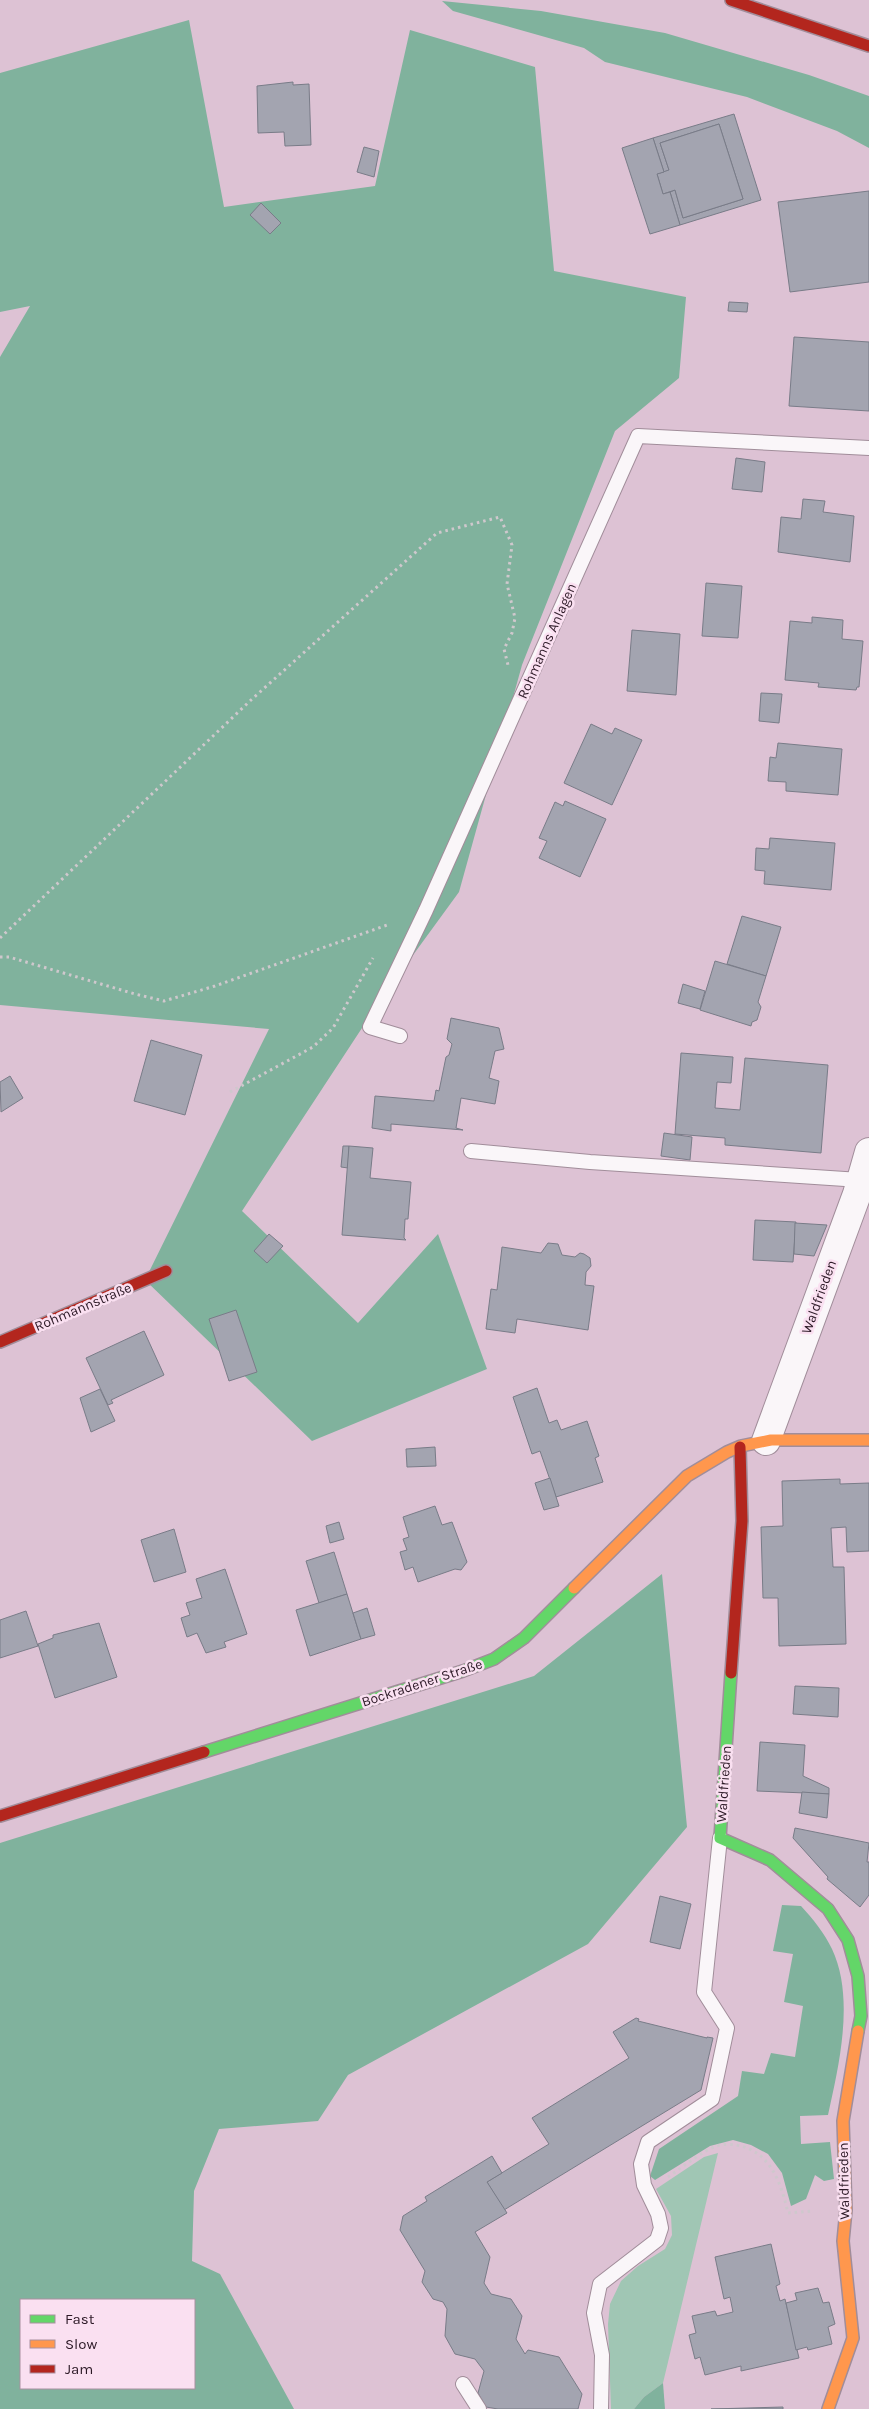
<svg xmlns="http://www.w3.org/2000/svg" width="869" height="2409" viewBox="0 0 869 2409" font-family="Karla,sans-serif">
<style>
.green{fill:#a0c6b4}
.forest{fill:#80b29d;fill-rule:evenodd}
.building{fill:#a3a4b0;stroke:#797c88}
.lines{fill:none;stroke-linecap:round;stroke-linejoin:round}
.lane-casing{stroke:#a18d9a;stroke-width:16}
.street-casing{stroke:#a18d9a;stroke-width:30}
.fast-casing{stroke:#a18d9a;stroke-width:14}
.slow-casing{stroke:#a18d9a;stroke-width:14}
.jam-casing{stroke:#a18d9a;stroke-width:14}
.path{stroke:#cfc8cd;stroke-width:3;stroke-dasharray:2.5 4;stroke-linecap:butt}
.lane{stroke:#faf6f9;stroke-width:14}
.street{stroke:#faf6f9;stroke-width:28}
.fast{stroke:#63d668;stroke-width:11}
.slow{stroke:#ff974d;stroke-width:11}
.jam{stroke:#b3261e;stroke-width:11}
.labels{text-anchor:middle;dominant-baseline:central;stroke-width:5;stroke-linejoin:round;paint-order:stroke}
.street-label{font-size:14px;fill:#2c1926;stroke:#fae0f1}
</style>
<rect width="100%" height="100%" fill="#ddc2d4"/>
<polygon class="green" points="718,2153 663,2383 644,2397 634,2409 611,2409 608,2324 610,2304 621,2281 638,2266 665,2249 672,2235 671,2216 656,2189 704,2157"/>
<g class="forest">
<polygon points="442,1 541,11 665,33 809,75 869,96 869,148 837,131 747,97 605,62 584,48 453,11"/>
<polygon points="189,20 224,207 375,186 410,30 535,67 554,271 686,297 679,378 615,431 522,665 459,892 381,999 242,1211 358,1323 438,1234 487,1369 312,1441 145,1280 269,1029 0,1005 0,357 30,306 0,312 0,73"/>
<path d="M 662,1574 L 687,1827 L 588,1944 L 348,2075 L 318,2121 L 219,2129 L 194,2191 L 192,2261 L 220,2274 L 294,2409 L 0,2409 L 0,1843 L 534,1676 ZM 21,2300 L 194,2300 L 194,2388 L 21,2388 Z"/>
<path d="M 782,1905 L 801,1906 C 813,1919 825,1934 832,1949 C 855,1998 839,2065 828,2115 L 800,2116 L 801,2144 L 830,2142 L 834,2179 L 824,2181 L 815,2175 L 806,2199 L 791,2206 L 782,2173 L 768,2154 L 751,2145 L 733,2140 L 710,2146 L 655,2180 L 650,2176 L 659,2149 L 738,2096 L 742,2071 L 764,2074 L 771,2053 L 795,2057 L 803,2006 L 784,2002 L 793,1954 L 773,1951 Z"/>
<polygon points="663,2383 665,2409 634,2409 644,2397"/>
</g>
<g class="building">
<polygon points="293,82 293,85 309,84 311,145 285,146 284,132 258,133 257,86"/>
<polygon points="734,114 761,200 680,225 670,192 675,190 683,218 743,199 719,124 660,143 669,170 664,172 653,138"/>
<polygon points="719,124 743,199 683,218 675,190 663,194 657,174 669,170 660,143"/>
<polygon points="653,138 664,172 657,174 663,194 670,192 680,225 650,234 622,148"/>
<polygon points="364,147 379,151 374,177 357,172"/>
<polygon points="869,191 869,282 790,292 778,202"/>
<polygon points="261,203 281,223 270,234 250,215"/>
<polygon points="729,302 748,303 747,312 728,311"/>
<polygon points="794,337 869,342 869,411 789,406"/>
<polygon points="736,458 765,462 762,492 732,489"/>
<polygon points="803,499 825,501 823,512 854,516 850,562 778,552 781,517 801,519"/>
<polygon points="706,583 742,586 738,638 702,636"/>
<polygon points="812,617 843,620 842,639 863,641 859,687 857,687 856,690 818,687 819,683 785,680 790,621 812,623"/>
<polygon points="632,630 680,634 676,695 627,691"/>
<polygon points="761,693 782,694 779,723 759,721"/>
<polygon points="591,724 612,734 615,728 642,740 612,805 564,783"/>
<polygon points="778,743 842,749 838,795 786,791 786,782 768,781 770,757 776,758"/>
<polygon points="565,801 606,819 580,877 539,858 547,841 539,838 555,802 563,806"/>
<polygon points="770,838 835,843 831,890 764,884 765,871 755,870 756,848 769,849"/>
<polygon points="742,916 781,927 766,976 727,964"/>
<polygon points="715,961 766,976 758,1002 761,1007 757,1020 752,1022 751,1026 700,1010"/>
<polygon points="683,984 705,991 700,1009 678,1003"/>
<polygon points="451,1018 499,1028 504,1049 495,1051 489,1078 499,1081 495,1104 461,1098 456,1128 463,1130 391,1124 391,1131 372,1128 375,1096 434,1101 436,1090 439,1091 446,1057 449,1055 452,1044 447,1039"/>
<polygon points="151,1040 202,1055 185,1115 134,1101"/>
<polygon points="681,1053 733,1057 731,1083 717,1082 715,1108 740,1110 745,1058 828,1065 821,1153 725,1145 725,1138 675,1134"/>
<polygon points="10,1076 23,1098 1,1112 0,1082"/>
<polygon points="664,1133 692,1137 690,1160 661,1156"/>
<polygon points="343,1146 349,1146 348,1168 341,1167"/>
<polygon points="349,1146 373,1148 370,1178 411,1182 408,1219 405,1219 404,1238 406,1240 342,1235"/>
<polygon points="755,1220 796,1222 793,1262 753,1260"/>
<polygon points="795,1223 827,1225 814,1256 794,1254"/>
<polygon points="269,1234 283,1246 267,1263 254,1251"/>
<polygon points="548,1243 558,1244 562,1255 575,1257 580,1253 584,1254 590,1258 591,1266 586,1272 585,1285 594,1286 588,1330 517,1319 515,1333 486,1329 491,1289 497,1290 502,1247 541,1253"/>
<polygon points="236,1310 257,1372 229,1381 209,1319"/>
<polygon points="144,1331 164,1375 111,1400 113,1403 108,1405 86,1358"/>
<polygon points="537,1388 549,1423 557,1420 561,1430 587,1421 599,1456 595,1458 603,1482 556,1497 540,1451 532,1454 513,1397"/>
<polygon points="100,1389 115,1421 91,1432 80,1398"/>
<polygon points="435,1447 436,1466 407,1467 406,1449"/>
<polygon points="550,1478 559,1506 544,1510 535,1483"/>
<polygon points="840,1479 840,1484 869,1483 869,1551 847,1552 846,1527 831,1528 833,1567 844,1567 846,1644 779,1646 778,1598 763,1598 761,1527 783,1526 782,1481"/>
<polygon points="435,1506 442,1525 452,1522 467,1562 461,1570 455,1569 418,1582 413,1567 405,1570 400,1552 407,1550 403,1539 409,1537 403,1517"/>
<polygon points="339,1522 344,1539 330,1543 326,1526"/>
<polygon points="174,1529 186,1572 154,1582 141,1540"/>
<polygon points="334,1552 347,1594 319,1603 306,1561"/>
<polygon points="225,1569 247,1634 224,1642 226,1647 206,1653 197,1633 187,1637 181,1618 190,1615 186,1603 202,1598 196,1579"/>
<polygon points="347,1594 361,1639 310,1656 296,1610"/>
<polygon points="367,1608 375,1635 361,1639 353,1613"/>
<polygon points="26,1611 38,1646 0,1658 0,1620"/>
<polygon points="99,1623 117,1677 55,1698 38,1644 53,1638 53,1635"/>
<polygon points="795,1686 839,1688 838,1717 793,1714"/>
<polygon points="760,1742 805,1745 803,1776 829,1788 829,1794 757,1791"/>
<polygon points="802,1792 829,1794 827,1818 799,1813"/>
<polygon points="795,1828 869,1843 867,1862 869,1862 869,1895 860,1907 827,1879 828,1877 793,1838"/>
<polygon points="660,1896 691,1904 680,1949 650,1942"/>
<polygon points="636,2018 639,2019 638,2021 707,2038 707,2037 713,2038 701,2090 504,2210 487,2182 549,2144 532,2118 629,2058 613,2032"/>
<polygon points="492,2156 502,2173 487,2182 507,2213 475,2232 490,2257 484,2283 491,2294 511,2299 522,2316 516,2339 525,2354 528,2350 559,2357 582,2394 578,2409 498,2409 486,2407 478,2393 484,2371 475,2359 455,2354 445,2336 447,2309 443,2302 433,2299 422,2282 425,2271 400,2230 403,2216 427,2201 425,2197"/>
<polygon points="771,2244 780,2284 776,2286 780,2301 785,2299 799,2358 741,2371 741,2366 705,2375 700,2357 695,2359 689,2335 696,2333 692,2316 715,2311 717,2316 733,2312 730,2297 724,2299 715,2257"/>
<polygon points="818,2288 823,2303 829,2302 835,2324 828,2327 832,2344 808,2350 807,2347 796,2350 786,2303 797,2300 795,2293"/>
<polygon points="783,2407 783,2409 711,2409"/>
</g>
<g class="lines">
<defs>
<g id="lane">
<polyline points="400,1036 370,1027 426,910 638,436 869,448"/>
<polyline points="471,1151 590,1162 860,1180"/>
<polyline points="463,2384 479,2409"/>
<polyline points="601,2409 602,2355 594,2313 600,2284 657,2240 661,2228 658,2214 644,2185 641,2164 648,2142 712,2099 727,2028 704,1992 720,1838"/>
</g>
<polyline id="street" points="766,1441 857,1194 869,1152"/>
<g id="fast">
<polyline points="731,1673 720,1838 770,1860 828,1909 848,1940 858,1976 861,2016 858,2031"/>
<polyline points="204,1752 463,1671 494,1659 524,1638 574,1588"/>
</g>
<g id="slow">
<polyline points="574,1588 687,1476 727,1452 741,1446 771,1440 869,1440"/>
<polyline points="828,2409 853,2338 843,2241 846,2210 843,2121 858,2031"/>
</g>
<g id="jam">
<polyline points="731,0 869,46"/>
<polyline points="0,1342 166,1271"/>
<polyline points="731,1673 742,1521 740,1447"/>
<polyline points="0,1816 204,1752"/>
</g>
</defs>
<use href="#lane" class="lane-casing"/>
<use href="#street" class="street-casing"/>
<use href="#fast" class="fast-casing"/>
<use href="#slow" class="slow-casing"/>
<use href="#jam" class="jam-casing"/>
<g class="path">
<polyline points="0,938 251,700 437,533 500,517 512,545 507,584 515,618 512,633 504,649 508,665"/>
<polyline points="0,957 9,957 135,994 164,1001 215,986 390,924"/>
<polyline points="230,1092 313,1047 333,1028 373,958"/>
<path d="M 668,2177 C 683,2167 698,2154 714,2147 C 720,2144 729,2144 736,2145 C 771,2151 781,2183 788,2213 L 814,2211"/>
</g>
<use href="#lane" class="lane"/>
<use href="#street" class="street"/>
<use href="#fast" class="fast"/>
<use href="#slow" class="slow"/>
<use href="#jam" class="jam"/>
</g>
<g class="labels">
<g class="street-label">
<text transform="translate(547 641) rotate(-66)">Rohmanns Anlagen</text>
<text transform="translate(819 1297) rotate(-70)">Waldfrieden</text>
<text transform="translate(83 1307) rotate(-23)">Rohmannstraße</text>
<text transform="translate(422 1683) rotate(-18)">Bockradener Straße</text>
<text transform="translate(724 1784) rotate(-86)">Waldfrieden</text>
<text transform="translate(844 2181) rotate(-91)">Waldfrieden</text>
</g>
</g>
<rect x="20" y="2299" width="175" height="90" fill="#fae0f1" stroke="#a890a0"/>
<rect x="30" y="2315" width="25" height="8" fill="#63d668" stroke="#a890a0"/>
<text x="65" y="2324" font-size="15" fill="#2c1926">Fast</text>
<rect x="30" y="2340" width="25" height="8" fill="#ff974d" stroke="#a890a0"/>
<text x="65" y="2349" font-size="15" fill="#2c1926">Slow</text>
<rect x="30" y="2365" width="25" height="8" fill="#b3261e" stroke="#a890a0"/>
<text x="65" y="2374" font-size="15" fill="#2c1926">Jam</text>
</svg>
